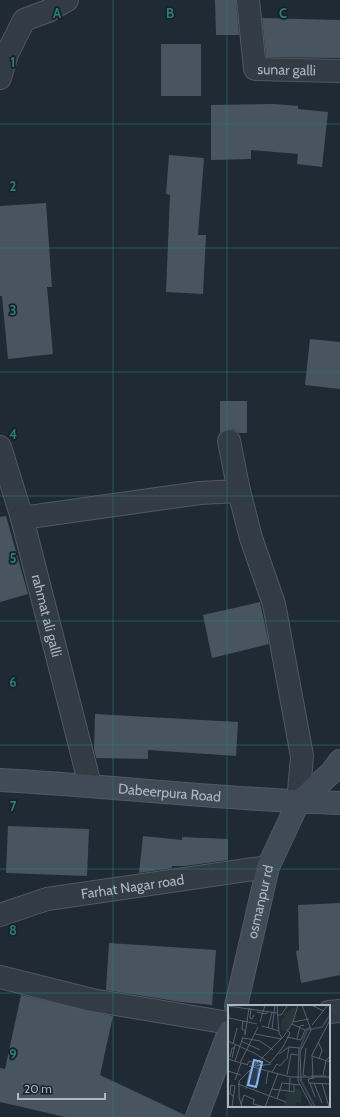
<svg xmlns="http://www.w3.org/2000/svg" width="340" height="1117" viewBox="0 0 340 1117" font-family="Cabin,sans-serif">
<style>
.building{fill:#485460}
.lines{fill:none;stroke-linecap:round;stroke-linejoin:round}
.street-casing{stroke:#505963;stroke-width:24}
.secondary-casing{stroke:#505963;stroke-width:24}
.street{stroke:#333c44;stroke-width:22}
.secondary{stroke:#414b57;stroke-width:22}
.grid{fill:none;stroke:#27807b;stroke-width:1;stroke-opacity:0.55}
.labels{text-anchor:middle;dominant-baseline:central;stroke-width:3.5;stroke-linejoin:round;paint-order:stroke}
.street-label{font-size:14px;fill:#adb6c2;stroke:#192129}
.inset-river{fill:none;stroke:#34475a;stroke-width:2}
.inset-road{fill:none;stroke:#58626d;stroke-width:1}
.view{fill:#82b6f1;fill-opacity:0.15;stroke:#82b6f1;stroke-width:2}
.inset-edge{fill:none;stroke:#adb6c2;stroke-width:2}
.grid-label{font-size:13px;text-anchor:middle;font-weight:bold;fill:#27807b;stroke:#192129;stroke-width:3.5;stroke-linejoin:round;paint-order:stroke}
</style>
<rect width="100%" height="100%" fill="#202a34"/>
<g class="building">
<polygon points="215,0 236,0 239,35 216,35"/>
<polygon points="262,18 340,20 340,58 266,57"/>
<rect x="161" y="44" width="40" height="52"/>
<polygon points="274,104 298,106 298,109 328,112 322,167 297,164 298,154 251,150 251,159 211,160 211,105"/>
<polygon points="169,155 204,158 198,235 206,235 203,294 166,292 170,195 166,194"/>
<polygon points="46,203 52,287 47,287 53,354 8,359 2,296 0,296 0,206"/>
<polygon points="310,339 340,342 340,389 305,385"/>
<polygon points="220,401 247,401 247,433 239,433 233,429 227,429 220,433"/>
<polygon points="6,516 28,594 0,602 0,517"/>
<polygon points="260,602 269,644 212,658 203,615"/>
<polygon points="95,714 238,722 236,756 148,750 148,759 96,758 94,750"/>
<polygon points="8,826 89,829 87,876 6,873"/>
<polygon points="143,836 182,840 182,837 228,839 228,860 185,866 172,866 172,868 139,873"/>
<polygon points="340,903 340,975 301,983 296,951 299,950 298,905"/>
<polygon points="109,943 216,950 212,1005 181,1002 106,990"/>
<polygon points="21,995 113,1016 100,1075 185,1115 185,1117 65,1117 0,1102 0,1068 5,1069"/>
</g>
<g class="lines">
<defs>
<g id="street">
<path id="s1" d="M 248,0 L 255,69 L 340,71"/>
<polyline points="0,78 7,54 24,20 48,11 67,0"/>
<path id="s2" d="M 0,447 L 22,518 L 90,785"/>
<polyline points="239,491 251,538 274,604 302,756 298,803"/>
<polyline points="22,518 200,493 239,491 229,441"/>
<path id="s3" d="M 0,915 L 47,899 L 268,867"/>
<polyline points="0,977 92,1000 229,1023"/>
<polyline points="329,1012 340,1011"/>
</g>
<g id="secondary">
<path id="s4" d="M 0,780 C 113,786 226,800 340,803"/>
<path id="s5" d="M 236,1006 L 268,867 L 298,803 L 331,773 L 340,761"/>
<polyline points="197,1117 229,1032"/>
</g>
</defs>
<use href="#street" class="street-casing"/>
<use href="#secondary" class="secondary-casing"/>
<use href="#street" class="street"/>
<use href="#secondary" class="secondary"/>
</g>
<path class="grid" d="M 113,0 L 113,1117M 227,0 L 227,1117M 0,124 L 340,124M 0,248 L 340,248M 0,372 L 340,372M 0,496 L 340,496M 0,621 L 340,621M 0,745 L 340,745M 0,869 L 340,869M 0,993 L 340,993"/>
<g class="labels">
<g class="street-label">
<text stroke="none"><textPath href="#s1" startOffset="101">sunar galli</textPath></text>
<text stroke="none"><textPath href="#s2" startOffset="175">rahmat ali galli</textPath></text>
<text stroke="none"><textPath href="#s4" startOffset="170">Dabeerpura Road</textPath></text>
<text stroke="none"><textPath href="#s3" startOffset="136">Farhat Nagar road</textPath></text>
<text stroke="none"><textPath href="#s5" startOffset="107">osmanpur rd</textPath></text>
</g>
</g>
<g transform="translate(228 1005)">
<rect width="102" height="102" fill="#202a34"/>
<path d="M 65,3 L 68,4 L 66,14 L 59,26 L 54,25 L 53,15 L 57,12 L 55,9 ZM 67,83 L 74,86 L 73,98 L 68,97 L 67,102 L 55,102 L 58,94 L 57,88 L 66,87 Z" fill="#253837"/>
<path class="inset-river" d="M 72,44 L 79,25 L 94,22 L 102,10M 72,74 L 87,102"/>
<path class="inset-road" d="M 49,0 L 51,28 L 54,33M 0,1 L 49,8M 0,1 L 1,13 L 29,19M 85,1 L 96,6M 23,3 L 22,13 L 24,14 L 26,10M 29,7 L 38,9 L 40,6M 50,10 L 53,10 L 60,0M 15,15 L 14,24 L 17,26M 32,17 L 37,0M 65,17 L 81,14M 64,19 L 77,25M 84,20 L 100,0M 34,21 L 51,26M 40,23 L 44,7M 44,24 L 47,0M 17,26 L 17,30 L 21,3M 27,29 L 54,34M 59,32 L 73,35 L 77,25 L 83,22M 15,33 L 32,36 L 45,45M 69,34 L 72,21 L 76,20M 0,36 L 26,48 L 42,58 L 55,42 L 62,28 L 60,26M 13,36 L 32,45M 90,37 L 94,45 L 91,54M 5,39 L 9,23M 71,43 L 70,76 L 84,102M 78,43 L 75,70 L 78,71M 51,49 L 61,42 L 72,43M 84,51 L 102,57M 2,52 L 4,43 L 7,43M 4,53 L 7,40M 0,54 L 20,60M 59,54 L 61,42M 7,56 L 15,32M 12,58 L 30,22M 19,60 L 21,56 L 36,61M 21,61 L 62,72 L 102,72M 27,61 L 43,59M 0,66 L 13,70M 44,67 L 49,59 L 52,61 L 58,54M 59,70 L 63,49 L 70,50M 95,70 L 98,56 L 102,51M 83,71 L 98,71M 85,73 L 84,50 L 102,15M 86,73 L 80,74 L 81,78 L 102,79M 7,75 L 13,58M 73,76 L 72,47 L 83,25 L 74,0M 82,78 L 87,92M 86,78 L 94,98M 94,78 L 101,102M 10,79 L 58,97M 38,79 L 40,67M 18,84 L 22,65M 43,84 L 61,86M 25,85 L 30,79 L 30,64M 61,86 L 66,87 L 66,80M 61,87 L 62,73M 5,91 L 2,89 L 3,80 L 7,81 L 4,101 L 7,102M 49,94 L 54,78 L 72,80M 26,95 L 25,99 L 37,102 L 50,68M 13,99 L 16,90 L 27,95M 14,102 L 11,92 L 11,76 L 56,31 L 65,17 L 70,0"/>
<path class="view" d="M 26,55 L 34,57 L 28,82 L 20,80 Z"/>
<rect width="102" height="102" class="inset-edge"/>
</g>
<g class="grid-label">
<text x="57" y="18">A</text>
<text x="170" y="18">B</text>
<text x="283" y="18">C</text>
<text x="13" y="67">1</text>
<text x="13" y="191">2</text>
<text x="13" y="315">3</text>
<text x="13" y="439">4</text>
<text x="13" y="563">5</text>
<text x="13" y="687">6</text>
<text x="13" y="811">7</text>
<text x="13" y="935">8</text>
<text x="13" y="1059">9</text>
</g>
<path d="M18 1093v6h87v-6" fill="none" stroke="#adb6c2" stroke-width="2"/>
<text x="24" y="1093" font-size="12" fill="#adb6c2" stroke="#192129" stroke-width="3" paint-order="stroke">20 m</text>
</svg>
